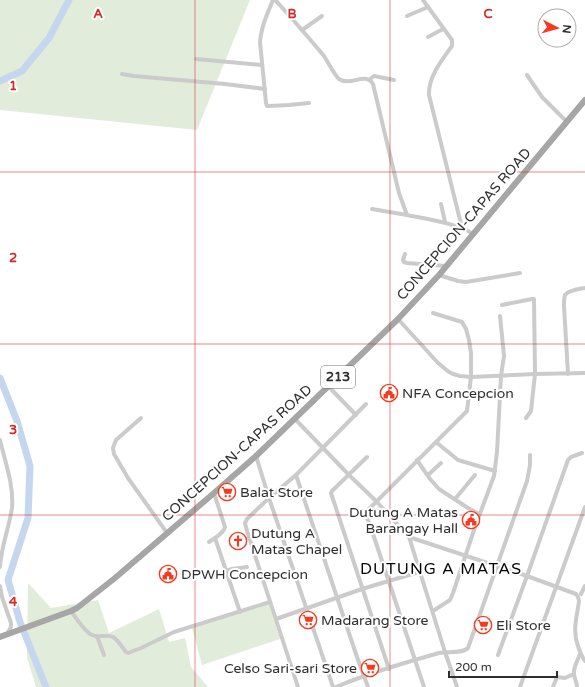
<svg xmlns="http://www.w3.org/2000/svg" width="585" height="687" viewBox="0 0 585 687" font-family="'Varela Round',sans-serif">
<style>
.green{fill:#e1edda}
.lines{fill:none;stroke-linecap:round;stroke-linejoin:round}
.river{stroke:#c5d6ef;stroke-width:7}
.minor{stroke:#cbcbcb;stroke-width:4}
.primary{stroke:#a6a6a6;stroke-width:6}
.grid{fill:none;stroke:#d62828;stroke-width:1;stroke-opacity:0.55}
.labels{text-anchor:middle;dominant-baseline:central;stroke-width:4;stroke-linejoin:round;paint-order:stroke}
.shield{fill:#fff;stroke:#6d6d6d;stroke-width:1}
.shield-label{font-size:13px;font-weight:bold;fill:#2e2e2e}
.street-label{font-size:14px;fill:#2e2e2e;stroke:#fff}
.poi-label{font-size:14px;fill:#2e2e2e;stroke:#fff;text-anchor:start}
.quarter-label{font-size:16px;letter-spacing:1px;fill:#000;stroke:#fff}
.grid-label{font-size:13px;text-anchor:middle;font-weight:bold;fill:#d62828;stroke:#fff;stroke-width:4;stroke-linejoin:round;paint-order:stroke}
</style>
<rect width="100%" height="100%" fill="#fff"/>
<g class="green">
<polygon points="0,0 250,0 197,130 0,110"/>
<polygon points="28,583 51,608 98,600 109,633 159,609 169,642 185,638 191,667 208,687 36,687 27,658"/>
<polygon points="269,604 280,639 202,665 192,628"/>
</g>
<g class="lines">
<g class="river">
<polyline points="0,81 22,71 49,38 69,0"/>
<polyline points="0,378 17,421 30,466 28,518 8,580 20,622 46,687"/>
</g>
<g class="minor">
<path d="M 273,0 C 267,14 261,28 260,42 L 266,103 L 267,106 L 269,106 L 289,105 L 309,103"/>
<path d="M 275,0 C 292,18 308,37 324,56 C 328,62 335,76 339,79 C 351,87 365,71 373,84 L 399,193 L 407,215 C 426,219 457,223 473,234"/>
<path d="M 423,0 L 452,40 L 452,46 C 442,60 428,77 429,95 L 462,228"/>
<polyline points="407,16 428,7"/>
<polyline points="302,30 322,16"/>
<polyline points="428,37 443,29"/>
<polyline points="196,59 262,65"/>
<polyline points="122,74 134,76 225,84 265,89"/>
<polyline points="527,75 542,97 567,122"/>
<polyline points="370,79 374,76 394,80"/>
<polyline points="441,204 445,222"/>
<polyline points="372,209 407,215"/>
<polyline points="405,254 403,260 404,262 407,263 446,266"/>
<polyline points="439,275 458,281 466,282 520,273"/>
<polyline points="502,305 532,299 534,299 535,374 531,411 526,418"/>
<polyline points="398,319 438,363 449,372 453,374 460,376 471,377 535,374 585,373"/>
<path d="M 568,374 L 564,306 C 564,303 564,298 565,295 C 569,290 579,289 585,288"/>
<polyline points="329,387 356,415"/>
<polyline points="141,418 116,440 113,448 114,454 128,478 167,533"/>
<polyline points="295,419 349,475 376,501 409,537 445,652 457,687"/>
<path d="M 0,440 C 5,462 14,485 12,508 C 9,528 1,547 0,567"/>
<polyline points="436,442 458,460 495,471"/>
<polyline points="256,456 269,498 333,687"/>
<polyline points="367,457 332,491 331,493 389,669"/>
<polyline points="417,460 430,479 439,489 468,508 479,514"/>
<polyline points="296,475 357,657 368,687"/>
<polyline points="428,475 441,463"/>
<path d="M 214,493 L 225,527 C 224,532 219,535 215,538 L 240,612"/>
<polyline points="455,499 475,475"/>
<path d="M 409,537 L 527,576 L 576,594 L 578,597 L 579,601 C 577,617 572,630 578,646 C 580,652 581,656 585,661"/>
<polyline points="209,542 215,538"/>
<polyline points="226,571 232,569 247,567"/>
<polyline points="0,586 2,597 11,623 11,627 7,634"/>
<polyline points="581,594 585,586"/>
<path d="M 71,611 C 76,618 84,631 92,635 C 99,638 107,634 113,637 C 118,640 122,647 126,652 L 128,653 L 141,648 L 174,632 L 270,602"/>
<polyline points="433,611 450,600 453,593 475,527 494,476 497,452 501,376 504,356 500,316"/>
<polyline points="276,619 362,589 419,572"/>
<polyline points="96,636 98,639 104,655"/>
<polyline points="498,655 527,576 568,460 571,457 582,453"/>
<polyline points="298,687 247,531 245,523 247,519 269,498 296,475 366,404"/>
<path d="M 336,687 C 369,673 404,663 439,653 C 447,651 462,654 468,648 L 527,481 L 530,465 L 530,455"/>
<polyline points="424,687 370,525 366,516 368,510 467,411 471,377 471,353 469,340 466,329 462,322 433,313"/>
<polyline points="520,687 585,507"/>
<polyline points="553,687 557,677 565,678 574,674"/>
<path d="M 577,687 C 577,682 574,678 574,674 C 573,667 578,660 580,654"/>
</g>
<polyline class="primary" points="0,637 71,611 77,608 115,578 214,493 256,456 398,319 439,275 585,100"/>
</g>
<path class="grid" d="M 195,0 L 195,687M 390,0 L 390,687M 0,172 L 585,172M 0,344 L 585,344M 0,515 L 585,515"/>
<defs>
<symbol id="civic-ring" viewBox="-11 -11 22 22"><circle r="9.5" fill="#fff" stroke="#f6391f" stroke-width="1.5"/><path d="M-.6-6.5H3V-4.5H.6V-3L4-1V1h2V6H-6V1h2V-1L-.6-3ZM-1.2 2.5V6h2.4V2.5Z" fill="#f6391f"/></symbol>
<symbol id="supermarket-ring" viewBox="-11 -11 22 22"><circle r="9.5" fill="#fff" stroke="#f6391f" stroke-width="1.5"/><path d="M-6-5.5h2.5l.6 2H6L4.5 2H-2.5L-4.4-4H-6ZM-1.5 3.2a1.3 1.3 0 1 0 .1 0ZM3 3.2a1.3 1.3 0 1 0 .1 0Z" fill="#f6391f"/></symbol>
<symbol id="church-ring" viewBox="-11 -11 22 22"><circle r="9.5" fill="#fff" stroke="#f6391f" stroke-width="1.5"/><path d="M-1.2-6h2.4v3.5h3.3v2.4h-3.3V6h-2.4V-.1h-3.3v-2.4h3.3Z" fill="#f6391f"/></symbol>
</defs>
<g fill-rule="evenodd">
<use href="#civic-ring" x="379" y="383" width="20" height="20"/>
<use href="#supermarket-ring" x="217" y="482" width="20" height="20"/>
<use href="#civic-ring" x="461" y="510" width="20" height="20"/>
<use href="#church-ring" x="228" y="531" width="20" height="20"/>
<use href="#civic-ring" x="158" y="564" width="20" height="20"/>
<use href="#supermarket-ring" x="298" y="610" width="20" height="20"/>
<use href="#supermarket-ring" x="473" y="615" width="20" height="20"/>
<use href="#supermarket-ring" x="360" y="658" width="20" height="20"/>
</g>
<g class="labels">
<rect class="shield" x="321" y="366" width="34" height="22" rx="3"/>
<g class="shield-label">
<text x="338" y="377">213</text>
</g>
<g class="street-label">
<text transform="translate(464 224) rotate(-49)">CONCEPCION-CAPAS ROAD</text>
<text transform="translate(237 453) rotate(-42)">CONCEPCION-CAPAS ROAD</text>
</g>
<g class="poi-label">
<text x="402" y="393">NFA Concepcion</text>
<text x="240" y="492">Balat Store</text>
<text x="458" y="512" text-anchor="end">Dutung A Matas<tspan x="458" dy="16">Barangay Hall</tspan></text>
<text x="251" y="533">Dutung A<tspan x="251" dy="16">Matas Chapel</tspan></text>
<text x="181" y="574">DPWH Concepcion</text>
<text x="321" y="620">Madarang Store</text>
<text x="496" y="625">Eli Store</text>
<text x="357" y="668" text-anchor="end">Celso Sari-sari Store</text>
</g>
<g class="quarter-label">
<text x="441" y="569">DUTUNG A MATAS</text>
</g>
</g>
<g class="grid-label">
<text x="98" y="18">A</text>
<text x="292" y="18">B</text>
<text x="488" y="18">C</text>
<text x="13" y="90">1</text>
<text x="13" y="262">2</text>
<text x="13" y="434">3</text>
<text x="13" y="606">4</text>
</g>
<g transform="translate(557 28) rotate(96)"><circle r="19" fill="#ffffff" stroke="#ababab"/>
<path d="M0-3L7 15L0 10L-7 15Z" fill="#f6391f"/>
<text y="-6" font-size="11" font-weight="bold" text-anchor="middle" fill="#2e2e2e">N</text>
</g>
<path d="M449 671v6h108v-6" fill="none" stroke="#2e2e2e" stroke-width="2"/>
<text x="455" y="671" font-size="12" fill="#2e2e2e" stroke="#ffffff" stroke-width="3" paint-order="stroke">200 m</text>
</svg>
